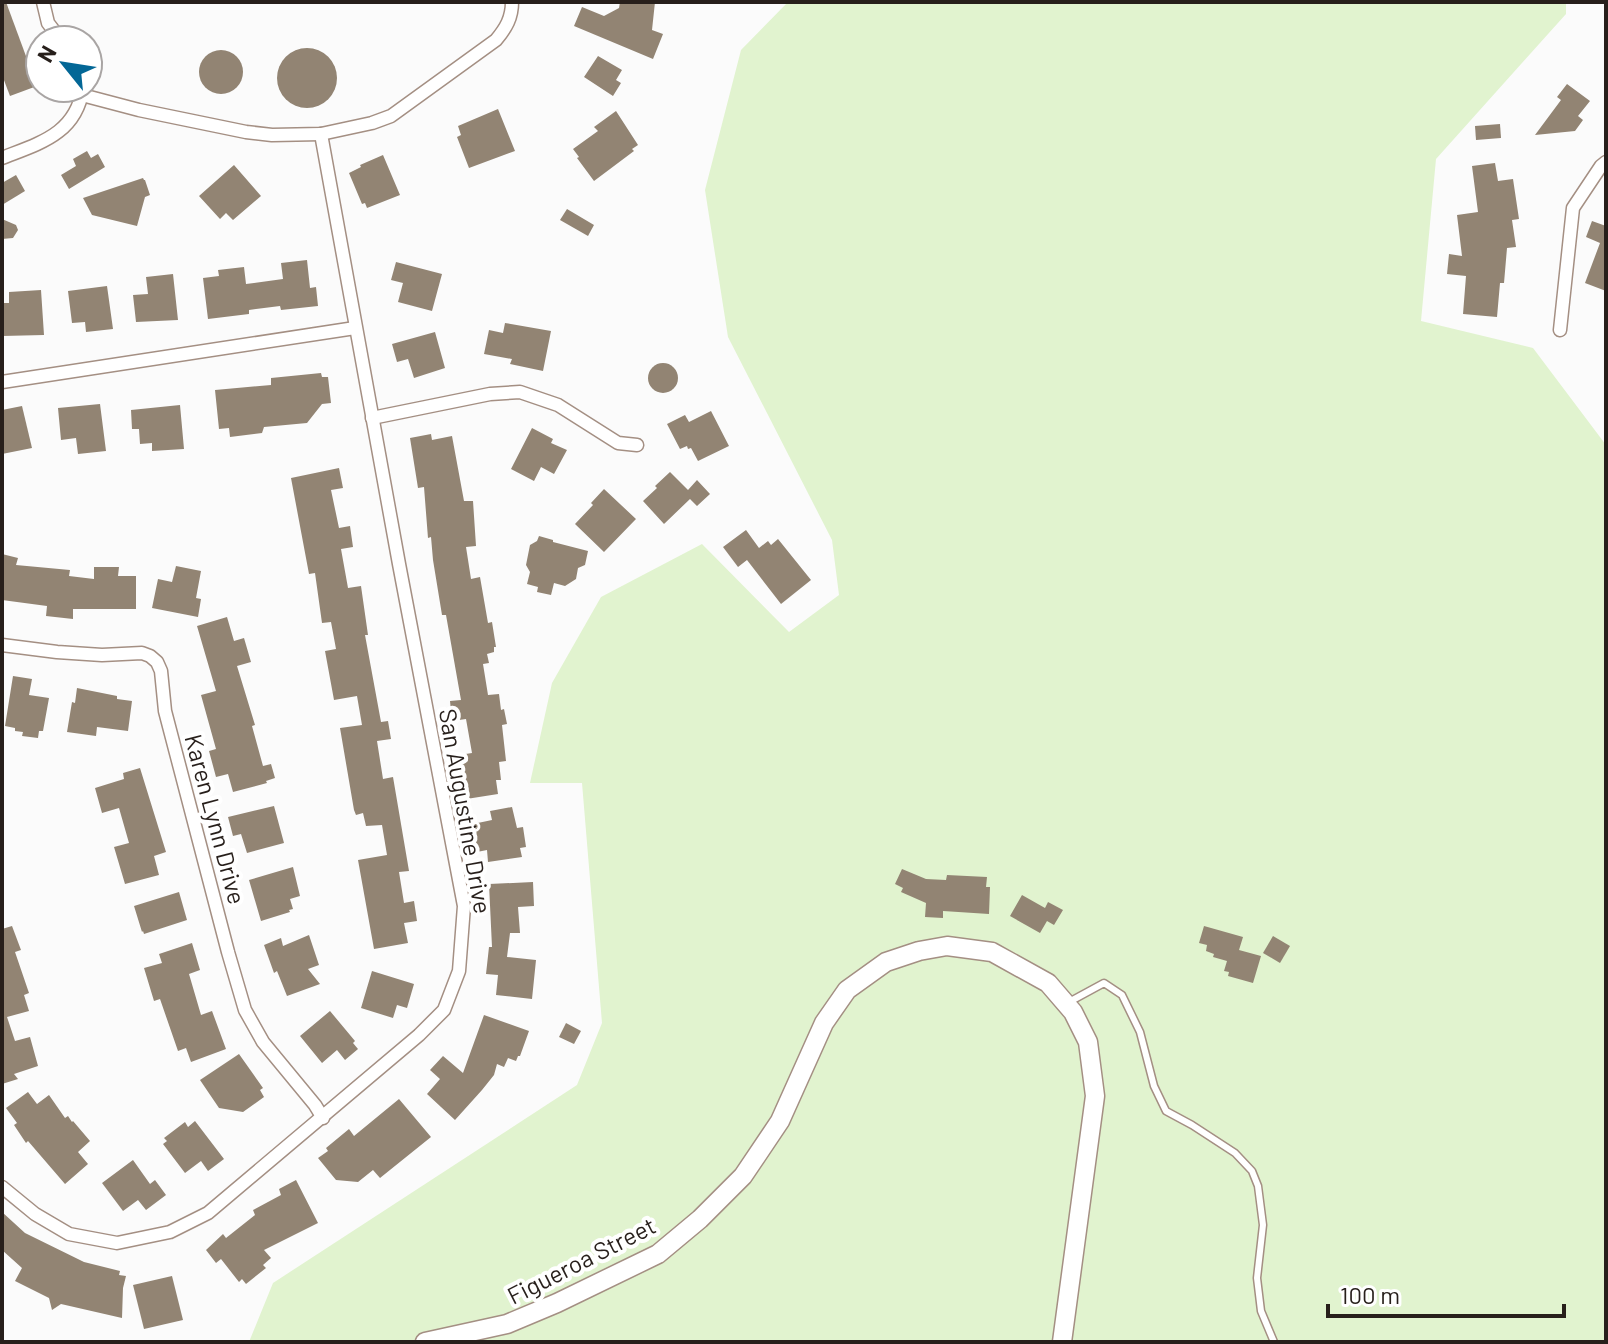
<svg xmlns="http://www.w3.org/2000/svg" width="1608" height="1344" viewBox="0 0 1608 1344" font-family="Barlow,sans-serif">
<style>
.green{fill:#e1f3cf}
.building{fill:#928473}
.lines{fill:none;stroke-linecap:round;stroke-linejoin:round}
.lane-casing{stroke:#a48f83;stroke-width:9}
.street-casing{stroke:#a48f83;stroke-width:15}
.secondary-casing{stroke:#a48f83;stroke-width:21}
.lane{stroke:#fff;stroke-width:6}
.street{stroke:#fff;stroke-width:12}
.secondary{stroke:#fff;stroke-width:18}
.labels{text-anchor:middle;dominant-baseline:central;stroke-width:8;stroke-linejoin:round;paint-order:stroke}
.street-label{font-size:24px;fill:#271f1b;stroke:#fff}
</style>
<rect width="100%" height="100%" fill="#fbfbfb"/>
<polygon class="green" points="788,2 1566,2 1566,14 1436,159 1421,321 1533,348 1606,445 1606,1342 249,1342 273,1283 577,1085 602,1023 582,783 530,783 552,683 601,597 702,544 789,632 839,595 832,540 728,337 705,190 741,50"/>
<g class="building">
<polygon points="2,2 6,2 37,86 10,96 2,75"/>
<polygon points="620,2 655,2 652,30 663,34 653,59 574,26 582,7 604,16 619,8"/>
<circle cx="307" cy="78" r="30"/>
<circle cx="221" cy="72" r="22"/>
<polygon points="598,56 622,70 616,80 621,83 613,96 584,77"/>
<polygon points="1567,84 1590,101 1578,116 1583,120 1575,131 1535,135 1561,100 1557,97"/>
<polygon points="498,109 515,151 469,168 457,137 461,135 458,126"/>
<polygon points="616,111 638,145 632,149 634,151 594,181 577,158 579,157 573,149 598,131 594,127"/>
<polygon points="1500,124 1501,138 1476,140 1475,126"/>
<polygon points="87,151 91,158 98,154 105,167 69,189 61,175 76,166 73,159"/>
<polygon points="383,155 400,195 367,208 365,203 362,204 349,173 361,167 360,165"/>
<polygon points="1495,163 1498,181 1513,179 1519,219 1512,220 1516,247 1507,248 1504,283 1500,283 1497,317 1463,314 1466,276 1447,274 1449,254 1462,256 1457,215 1478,212 1472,166"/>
<polygon points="234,165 261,196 233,220 226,213 220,219 199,196"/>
<polygon points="16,175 25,191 2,205 2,183"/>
<polygon points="143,178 144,180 145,180 150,195 145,197 137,226 92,215 83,198"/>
<polygon points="567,209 594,225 588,236 560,220"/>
<polygon points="2,219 16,225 18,230 13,238 2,239"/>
<polygon points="1592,221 1606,226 1606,291 1585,283 1600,243 1586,237"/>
<polygon points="307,260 310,288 316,287 318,306 281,310 280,306 249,310 249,314 208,319 203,278 219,276 218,270 244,267 246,284 283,279 281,263"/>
<polygon points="396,262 442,274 432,311 398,302 403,283 391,280"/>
<polygon points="173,274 178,320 136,322 133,295 148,294 146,277"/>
<polygon points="107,286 113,329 86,332 85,322 72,323 68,291"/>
<polygon points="41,290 44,335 2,336 2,303 9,303 9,292"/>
<polygon points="505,323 551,331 543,371 510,364 512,359 484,354 489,330 503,333"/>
<polygon points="435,332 445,368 414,378 408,359 397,362 392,344"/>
<circle cx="663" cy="378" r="15"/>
<polygon points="321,373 322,377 328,377 331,403 322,404 307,423 264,427 262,433 230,437 229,428 219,429 215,390 271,385 271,378"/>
<polygon points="100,404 106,451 78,454 76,438 61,440 58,408"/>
<polygon points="180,405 184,449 152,451 152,443 140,444 139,429 132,429 131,410"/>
<polygon points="22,406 32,448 2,454 2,410"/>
<polygon points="711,411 729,446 698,461 691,448 688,449 687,446 680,449 667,424 685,415 689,422"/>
<polygon points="532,428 553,439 551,443 567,450 554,474 541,467 534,481 511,469"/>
<polygon points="431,434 432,440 452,436 464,501 473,501 476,546 466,547 471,579 480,577 488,623 492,622 496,647 494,647 494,652 487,654 489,663 483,664 488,695 499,694 501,710 504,709 507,724 502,725 506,761 499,762 501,780 496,780 498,794 460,800 453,756 472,753 466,719 452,721 450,701 461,700 446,615 442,615 433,560 431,537 428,538 424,487 418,488 410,438"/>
<polygon points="339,468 343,488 331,490 339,528 350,526 353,547 341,549 348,588 361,586 368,635 365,635 381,722 388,721 391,739 377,741 383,779 393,777 409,871 399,872 404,903 414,901 417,921 404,923 408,943 374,949 358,860 387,855 382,825 366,826 363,813 356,815 354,810 340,728 362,725 357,696 334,700 325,651 336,649 331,622 322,623 315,573 309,574 291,478"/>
<polygon points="670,472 688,490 697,480 710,494 697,506 690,499 664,524 643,501 657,488 655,486"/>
<polygon points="604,489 636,519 604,552 575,524 593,505 591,503"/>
<polygon points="746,530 759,548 768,541 771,545 778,539 811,580 781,604 747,560 738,567 723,547"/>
<polygon points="539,536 553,540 553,542 588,551 585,565 578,568 576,579 565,586 554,583 551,595 537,592 538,587 527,584 530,572 526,565 530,545 537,541"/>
<polygon points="2,554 18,558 16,565 70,570 69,576 94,579 94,567 119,567 118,576 136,576 136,609 73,609 73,619 46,616 47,606 2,600"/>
<polygon points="176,566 201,571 196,598 201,599 198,617 152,608 158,579 172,582"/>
<polygon points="227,617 234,641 244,638 251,662 237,666 255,725 252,726 263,766 271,764 275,778 266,781 267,783 233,792 228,774 216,777 209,751 216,749 201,695 216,691 197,626"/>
<polygon points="13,676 32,679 29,695 49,698 43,731 39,731 38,738 22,736 23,732 15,731 15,728 5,726"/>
<polygon points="77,688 117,696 117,699 132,701 128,731 97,727 96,736 67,732 72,702 75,703"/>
<polygon points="140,768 166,852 154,856 159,875 125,884 114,847 129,843 119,808 102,813 95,788 124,779 123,773"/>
<polygon points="274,806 284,843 247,853 241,834 233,836 228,817"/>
<polygon points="512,807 517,828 523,827 526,847 520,848 522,857 488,862 487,850 477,852 473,824 492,820 490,811"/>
<polygon points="293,867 300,896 290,899 293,909 289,910 290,912 261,921 249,880"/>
<polygon points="902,869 926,879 946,880 947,875 987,877 986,887 990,887 989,914 943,911 943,918 925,917 926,903 901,892 903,888 895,884"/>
<polygon points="533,882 534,906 518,907 520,933 510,933 507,957 536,960 532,999 496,995 498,975 486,974 489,947 492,947 489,884"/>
<polygon points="179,892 187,920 144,934 143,931 142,932 134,906"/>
<polygon points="1022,895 1045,908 1048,902 1063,910 1054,925 1047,921 1040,933 1010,916"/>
<polygon points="12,926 21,950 15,952 29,993 24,995 29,1011 7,1017 15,1041 30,1037 38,1066 14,1074 18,1079 2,1084 2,929"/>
<polygon points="1204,926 1243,937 1239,950 1261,956 1253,983 1228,976 1229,972 1224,971 1227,961 1213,957 1214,954 1206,951 1207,945 1199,943"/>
<polygon points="309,935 319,965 308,969 320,984 287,996 277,971 274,973 264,945 281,938 283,946"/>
<polygon points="1273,936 1290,946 1280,963 1263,953"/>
<polygon points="192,943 200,970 189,974 201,1015 212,1011 226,1049 191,1062 186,1048 178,1051 160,999 154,1001 144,968 162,963 159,954"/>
<polygon points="372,971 414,984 407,1008 397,1005 393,1018 361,1008"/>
<polygon points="330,1011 355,1041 353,1043 358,1049 345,1060 337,1050 322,1063 300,1036"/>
<polygon points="484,1015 529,1031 520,1056 518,1056 516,1061 508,1058 504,1067 497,1064 494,1075 482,1090 455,1120 427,1094 440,1079 430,1070 443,1056 463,1073"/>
<polygon points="566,1023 581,1031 574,1044 559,1037"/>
<polygon points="239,1054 263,1088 260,1090 264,1097 243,1112 219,1108 200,1080"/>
<polygon points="28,1092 37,1104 49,1095 65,1118 68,1116 72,1122 73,1121 90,1141 78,1152 88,1164 65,1184 28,1141 26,1143 14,1125 17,1123 6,1108"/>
<polygon points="399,1099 431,1137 380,1178 373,1170 358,1182 336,1180 318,1158 328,1151 326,1148 349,1129 354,1136"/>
<polygon points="195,1121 224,1159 208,1171 201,1161 185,1173 163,1144 167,1141 164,1138 185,1122 188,1127"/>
<polygon points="133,1160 150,1184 155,1180 166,1195 146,1210 138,1200 123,1211 102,1183"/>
<polygon points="296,1180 318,1223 264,1250 271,1258 263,1265 266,1268 246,1284 242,1279 239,1282 221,1259 216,1263 206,1250 223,1234 226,1238 255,1215 253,1210 281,1195 279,1189"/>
<polygon points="2,1212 25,1233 84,1262 120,1271 119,1275 126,1276 123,1288 122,1318 61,1304 52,1310 49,1298 15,1281 22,1268 2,1250"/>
<polygon points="172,1276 183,1320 144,1329 133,1285"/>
</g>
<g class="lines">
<defs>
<polyline id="lane" points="1069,1002 1104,983 1122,995 1140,1032 1154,1086 1166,1111 1192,1125 1235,1153 1252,1171 1258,1186 1263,1225 1257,1278 1261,1311 1274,1342"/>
<g id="street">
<polyline points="43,2 48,23 61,40"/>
<path d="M 82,95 L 139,110 L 246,132 L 272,135 L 321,134 L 372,123 L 391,116 L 496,40 C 506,28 512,18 512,2"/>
<path d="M 2,158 C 40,143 76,134 83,88"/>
<polyline points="1560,330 1573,208 1601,166 1606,162"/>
<polyline points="2,382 355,328"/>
<polyline points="372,418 490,394 520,392 558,405 618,443 637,445"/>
<polyline points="2,645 57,652 102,655 142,653 150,656 157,662 161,671 165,711 228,952 245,1010 263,1042 315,1105 323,1118"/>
<polyline points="2,1187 35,1214 69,1234 117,1243 170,1232 208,1213 419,1035 444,1010 459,971 464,906 399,564 321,134"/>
</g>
<polyline id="secondary" points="425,1342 507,1324 557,1303 658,1254 700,1219 743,1176 780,1121 824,1023 847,990 886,962 919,951 947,946 992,952 1048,983 1073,1012 1088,1042 1095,1096 1062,1342"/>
</defs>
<use href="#lane" class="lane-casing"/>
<use href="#street" class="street-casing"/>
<use href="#secondary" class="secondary-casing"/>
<use href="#lane" class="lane"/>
<use href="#street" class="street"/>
<use href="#secondary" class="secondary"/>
</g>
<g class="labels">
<g class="street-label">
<text transform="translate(466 811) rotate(80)">San Augustine Drive</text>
<text transform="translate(216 819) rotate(75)">Karen Lynn Drive</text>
<text transform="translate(581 1260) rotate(-27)">Figueroa Street</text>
</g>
</g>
<rect width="1608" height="1344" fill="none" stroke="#271f1b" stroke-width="8"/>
<g transform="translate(64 64) rotate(300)"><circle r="38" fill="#ffffff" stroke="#a9a5a4" stroke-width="2"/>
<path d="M0-6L14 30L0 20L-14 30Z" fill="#036796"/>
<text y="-12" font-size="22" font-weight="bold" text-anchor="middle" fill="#271f1b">N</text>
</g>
<path d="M1328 1304v12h236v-12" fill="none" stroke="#271f1b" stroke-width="4"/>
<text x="1340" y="1304" font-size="24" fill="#271f1b" stroke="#ffffff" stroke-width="6" paint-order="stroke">100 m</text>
</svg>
